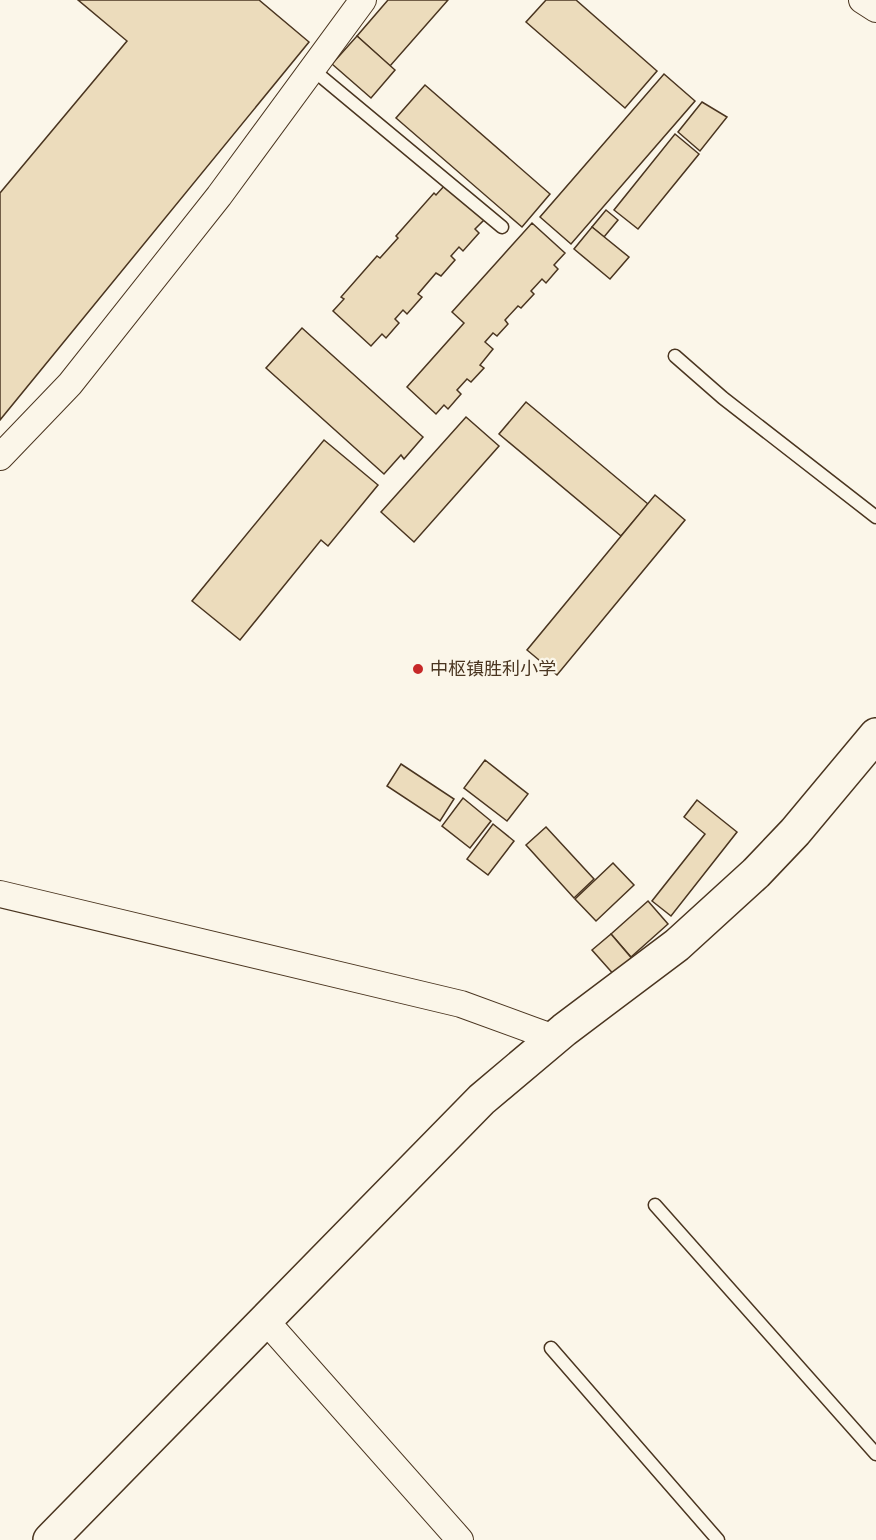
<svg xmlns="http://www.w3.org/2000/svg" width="876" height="1540" viewBox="0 0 876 1540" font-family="Jost,'Noto Sans SC',sans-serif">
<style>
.building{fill:#ecdcbc;stroke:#4a3520;stroke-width:1.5}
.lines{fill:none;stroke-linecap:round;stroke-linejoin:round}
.lane-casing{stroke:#4a3520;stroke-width:15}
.street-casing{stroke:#4a3520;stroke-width:28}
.secondary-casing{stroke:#4a3520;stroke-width:36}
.lane{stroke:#fbf6e9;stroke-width:12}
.street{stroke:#fbf6e9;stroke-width:26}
.secondary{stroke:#fbf6e9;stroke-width:33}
.poi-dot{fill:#c62828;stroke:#fbf6e9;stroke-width:2}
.labels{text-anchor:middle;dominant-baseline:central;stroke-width:4.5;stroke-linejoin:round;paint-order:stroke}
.poi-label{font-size:18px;fill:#4a3520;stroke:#fbf6e9;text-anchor:start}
</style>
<rect width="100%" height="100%" fill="#fbf6e9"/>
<g class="building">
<polygon points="78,0 259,0 309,42 0,420 0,193 127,41"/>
<polygon points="388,0 448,0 390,66 357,36"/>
<polygon points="546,0 576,0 657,71 625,108 526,22"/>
<polygon points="357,36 395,70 371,98 332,64"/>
<polygon points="664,74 695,101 571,244 540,217"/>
<polygon points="425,85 550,194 522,227 396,118"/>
<polygon points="702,102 727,117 700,151 678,132"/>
<polygon points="675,134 699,154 638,229 614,210"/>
<polygon points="445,185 484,220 475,229 479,233 463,251 459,247 451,256 455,260 441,276 436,273 418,294 422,297 407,314 403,310 395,319 399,323 386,338 382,334 371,346 333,311 344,299 341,297 377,256 380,258 398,238 396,236 434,193 436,195"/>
<polygon points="606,210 618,220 604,237 592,227"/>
<polygon points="532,223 565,253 554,265 558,269 546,283 542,279 531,291 534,294 521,308 518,306 505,320 508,324 497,336 493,333 485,342 493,349 480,365 484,368 471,382 467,379 457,390 461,394 448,409 444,405 436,414 407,387 464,323 452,312"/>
<polygon points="592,227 629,257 610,279 574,249"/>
<polygon points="302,328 423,437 404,459 401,455 384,474 266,368"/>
<polygon points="526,402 648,504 621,536 499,434"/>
<polygon points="466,417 499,446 414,542 381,512"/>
<polygon points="324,440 378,485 328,546 321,540 240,640 192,601"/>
<polygon points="655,495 685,520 557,675 527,650"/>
<polygon points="485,760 528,794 507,821 464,788"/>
<polygon points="401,764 454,799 440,821 387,786"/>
<polygon points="463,798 491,821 470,848 442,826"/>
<polygon points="697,800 737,832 671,916 652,901 705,834 684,817"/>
<polygon points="493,824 514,841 488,875 467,859"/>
<polygon points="546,827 594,879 574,898 526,845"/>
<polygon points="613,863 634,885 596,921 575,899"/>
<polygon points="648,901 668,924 631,957 611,934"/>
<polygon points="611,934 634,961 616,977 592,950"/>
</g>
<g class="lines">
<defs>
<g id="lane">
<polyline points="312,69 502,227"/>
<polyline points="675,356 723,398 876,517"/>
<polyline points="655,1205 876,1454"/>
<polyline points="551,1348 718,1540"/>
</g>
<g id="street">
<polyline points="862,0 876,9"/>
<polyline points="0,457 70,384 219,196 363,0"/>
<polyline points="0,894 461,1004 554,1038"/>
<polyline points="266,1321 460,1540"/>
</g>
<polyline id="secondary" points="50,1540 482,1099 564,1030 677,945 756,873 795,832 876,735"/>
</defs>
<use href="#lane" class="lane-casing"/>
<use href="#street" class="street-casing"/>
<use href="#secondary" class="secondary-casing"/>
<use href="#lane" class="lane"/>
<use href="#street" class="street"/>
<use href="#secondary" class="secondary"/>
</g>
<circle class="poi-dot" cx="418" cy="669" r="6"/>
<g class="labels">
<g class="poi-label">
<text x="430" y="669">中枢镇胜利小学</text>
</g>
</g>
</svg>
